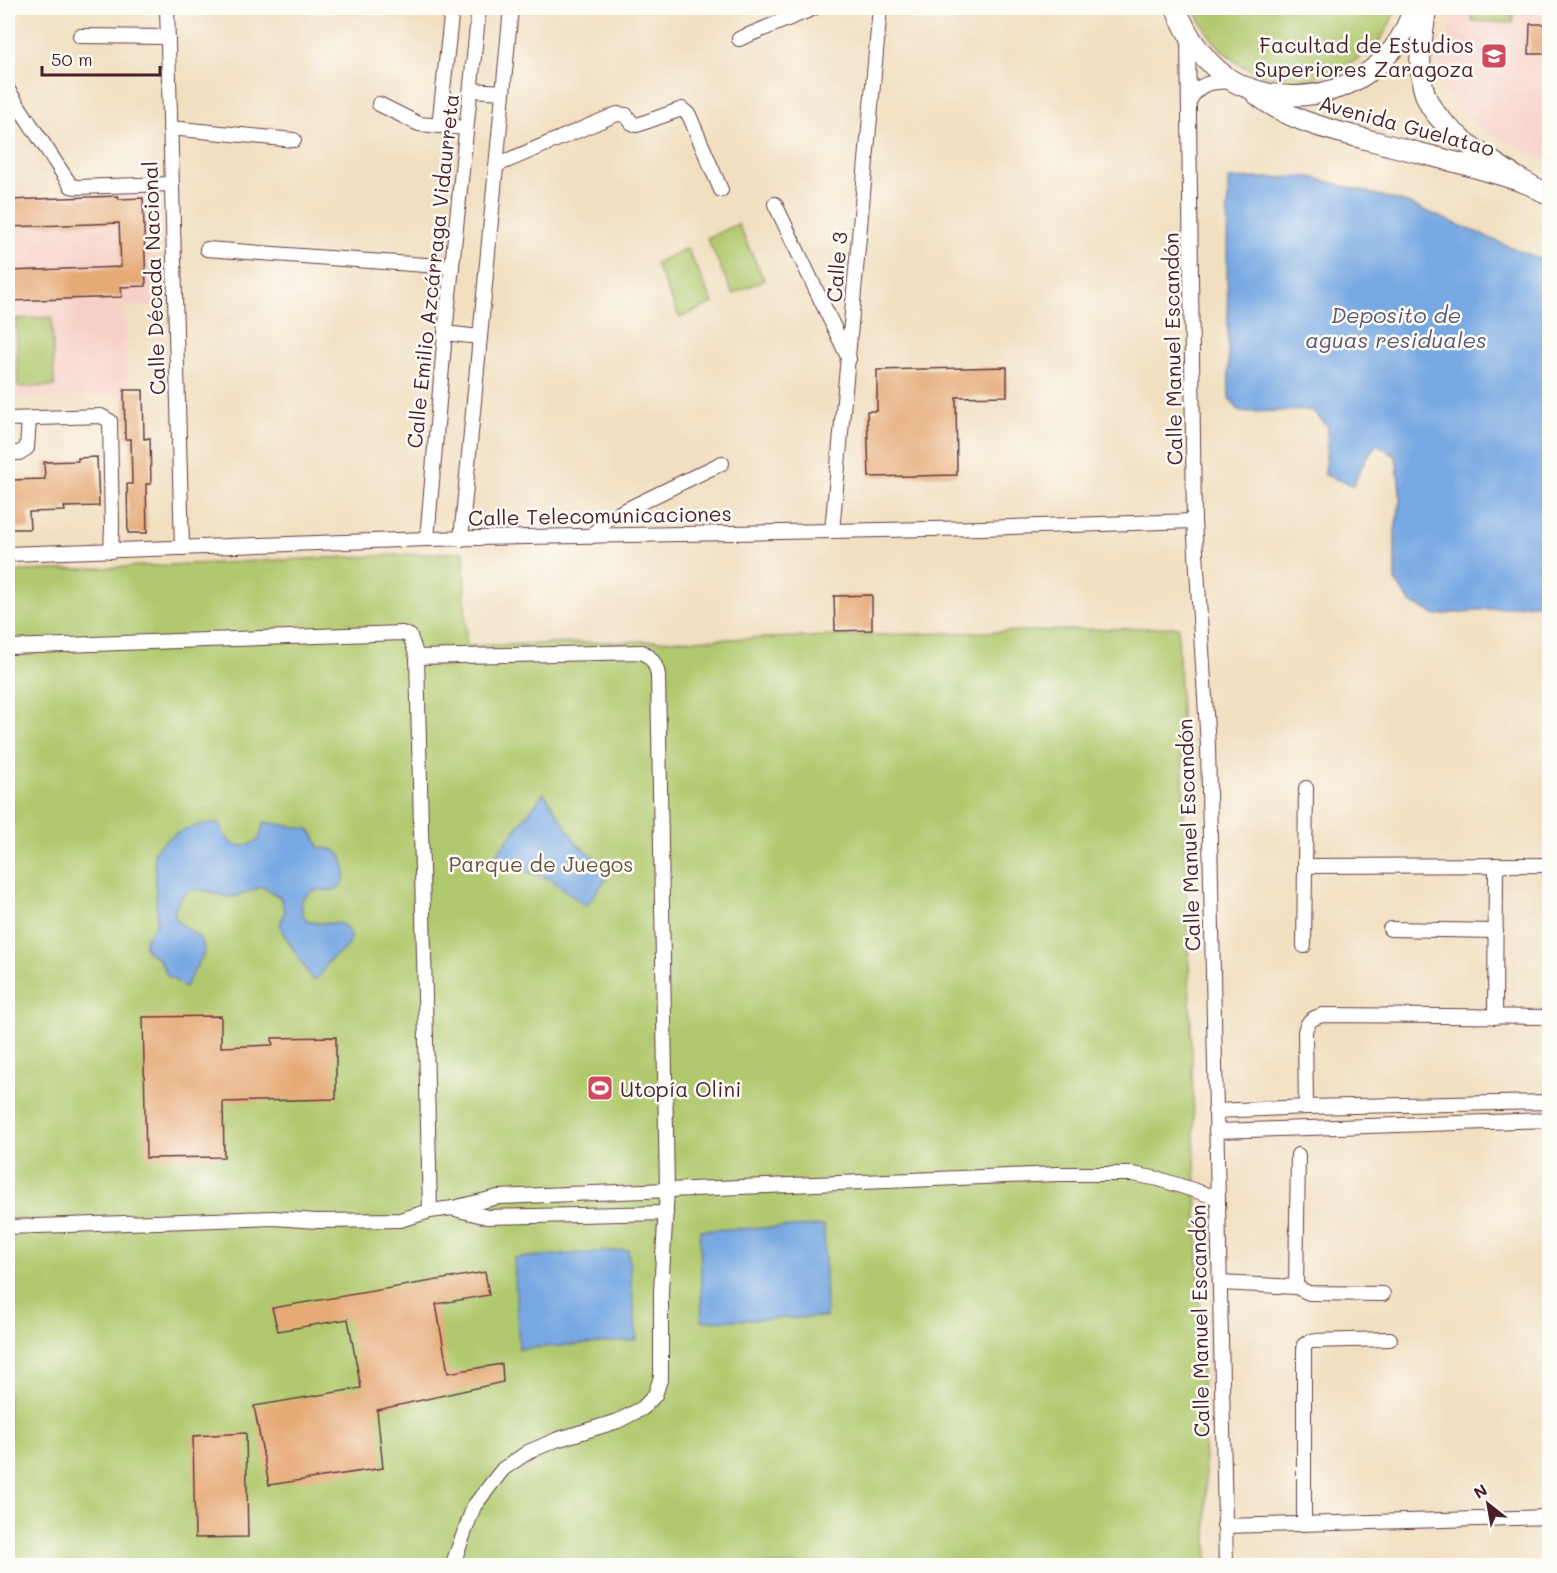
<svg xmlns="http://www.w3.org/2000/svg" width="1557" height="1573" viewBox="0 0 1557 1573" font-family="Mali,sans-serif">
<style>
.built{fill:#f7d1c8}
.green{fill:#b1c96e;stroke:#7e744c;stroke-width:1.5}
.water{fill:#77a8e2;stroke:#606486;stroke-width:1.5}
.building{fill:#e6aa77}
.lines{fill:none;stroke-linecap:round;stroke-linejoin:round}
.street-casing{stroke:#633c41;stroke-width:16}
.secondary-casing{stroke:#633c41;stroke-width:22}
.street{stroke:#fff;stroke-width:14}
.secondary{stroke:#fff;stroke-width:20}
.labels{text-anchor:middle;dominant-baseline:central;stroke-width:5;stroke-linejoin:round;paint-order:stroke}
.poi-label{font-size:21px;fill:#4a1f2b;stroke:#fdfcf7;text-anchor:end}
.street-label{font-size:21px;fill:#4a1f2b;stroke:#fdfcf7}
.park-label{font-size:21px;fill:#69523f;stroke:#fdfcf7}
.water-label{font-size:22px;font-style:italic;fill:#5c5674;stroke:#fdfcf7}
</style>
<rect width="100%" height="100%" fill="#fdfcf7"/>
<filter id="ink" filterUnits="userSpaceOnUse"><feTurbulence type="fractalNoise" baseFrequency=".0167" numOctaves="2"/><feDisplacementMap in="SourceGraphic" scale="12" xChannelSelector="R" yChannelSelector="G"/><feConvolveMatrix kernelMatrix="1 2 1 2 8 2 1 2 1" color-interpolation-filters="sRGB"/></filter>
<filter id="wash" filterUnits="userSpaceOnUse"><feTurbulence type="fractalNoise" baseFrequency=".008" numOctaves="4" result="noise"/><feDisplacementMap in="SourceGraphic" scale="24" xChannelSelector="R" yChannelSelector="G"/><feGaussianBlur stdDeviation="1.35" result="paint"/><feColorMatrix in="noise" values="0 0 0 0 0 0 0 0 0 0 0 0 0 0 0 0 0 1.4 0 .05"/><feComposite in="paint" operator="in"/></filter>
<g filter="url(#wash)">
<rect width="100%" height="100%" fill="#f1dfc0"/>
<g class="built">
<polygon points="1454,8 1549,8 1549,163 1474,124 1452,104 1443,84 1439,53 1448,33"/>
<polygon points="151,194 154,306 125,307 128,395 8,399 8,198"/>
</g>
<g class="green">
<path d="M 1195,8 L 1396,8 C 1391,22 1384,37 1373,48 C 1359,62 1308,83 1288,81 C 1254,76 1230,63 1210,36 C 1204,26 1198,19 1195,8 Z"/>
<polygon points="1473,8 1514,8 1513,23 1472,21"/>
<polygon points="738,224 764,280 733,294 707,238"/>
<polygon points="687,248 713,303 680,318 655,263"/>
<polygon points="52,317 54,386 18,387 16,319"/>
<polygon points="464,552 466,646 1178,627 1208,1565 8,1565 8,572"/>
</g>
<g class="water">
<polygon points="1310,177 1407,203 1549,263 1549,602 1436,615 1410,602 1395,580 1395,529 1401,500 1396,456 1377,444 1366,458 1353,485 1325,475 1328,427 1312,410 1240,412 1229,398 1227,264 1228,179"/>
<polygon points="544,793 577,844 612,871 586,906 550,879 492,860"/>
<path d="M 264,822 L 308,829 L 313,834 L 320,848 C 325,849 330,848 334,850 C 345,854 348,876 342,884 C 331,899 316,879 301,902 L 303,914 L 307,921 C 323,926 333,920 345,926 C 362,948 333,953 327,963 C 322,971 323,975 313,981 L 282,931 L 280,925 L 285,910 L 280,897 L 263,887 C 252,889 245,894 237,896 C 219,901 193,875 178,902 C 162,929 208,928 204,953 L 185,987 L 167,975 L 159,959 L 146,950 L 145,946 L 145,939 L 154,928 L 157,919 L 154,852 C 168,833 196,823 219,823 C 227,846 239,853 259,839 Z"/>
<polygon points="824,1226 826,1317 702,1321 700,1230"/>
<polygon points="628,1250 637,1340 519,1349 514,1258"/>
</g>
<g id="blocks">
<g class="building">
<polygon points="1530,24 1550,24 1550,54 1529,54"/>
<polygon points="118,196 119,199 143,198 146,286 121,287 122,297 8,301 8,271 121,267 119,223 8,227 8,200"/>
<polygon points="1007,367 1007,396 956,397 957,475 869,477 867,411 877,411 877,370"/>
<polygon points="124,390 143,390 144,439 150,438 151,484 146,484 147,533 128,533 127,484 132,484 131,439 125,439"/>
<polygon points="97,457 99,506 64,507 65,511 29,512 30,529 11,529 10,480 45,479 44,462 78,461 78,458"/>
<polygon points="872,595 872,630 835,631 834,596"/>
<polygon points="221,1016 221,1047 273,1045 272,1038 336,1037 336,1099 223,1102 224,1157 146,1158 143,1017"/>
<polygon points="485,1272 489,1295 436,1304 448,1373 502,1364 503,1382 377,1410 383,1468 269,1485 254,1406 361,1388 348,1319 278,1331 272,1308"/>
<polygon points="246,1433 248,1537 195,1538 193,1436"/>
</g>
</g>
</g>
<g filter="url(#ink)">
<use href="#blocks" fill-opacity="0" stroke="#633c41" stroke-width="1.5"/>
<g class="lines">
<defs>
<g id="street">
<polyline points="167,8 182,548"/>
<polyline points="1188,35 1194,521 1208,746 1226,1566"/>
<polyline points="80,36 168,37"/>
<polyline points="739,39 814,8"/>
<polyline points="8,90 71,186 77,187 171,184"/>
<polyline points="471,90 503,92"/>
<path d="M 1189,102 C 1199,81 1212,82 1232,81"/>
<polyline points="379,104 419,124 466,128"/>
<polyline points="439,126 452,8"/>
<polyline points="170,128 294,140"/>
<polyline points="497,165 617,114 626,115 632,123 637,125 682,109 689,115 721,190"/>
<polyline points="775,204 849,359"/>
<polyline points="207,249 452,267"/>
<polyline points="445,333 479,337"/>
<polyline points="8,419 101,416 110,421 112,526 111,551"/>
<polyline points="8,453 19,453 27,448 29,419"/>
<polyline points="832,531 880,8"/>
<polyline points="590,537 609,518 722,463"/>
<polyline points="427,539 445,333 479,8"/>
<polyline points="461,539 511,8"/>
<polyline points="8,554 427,539 982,528 1194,521"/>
<polyline points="8,647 402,633 410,636 417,657 430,1211"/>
<path d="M 417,657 L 642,652 C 652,657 656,664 658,675 L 667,1190 L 661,1291 L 661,1377 L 655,1395 L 643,1408 L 618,1421 L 556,1440 L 528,1452 L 503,1469 L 474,1506 L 452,1566"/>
<polyline points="1305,866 1550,865"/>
<polyline points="1390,929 1496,931"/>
<polyline points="1304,946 1306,788"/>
<polyline points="1495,1017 1496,865"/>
<path d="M 1306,1107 L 1305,1032 C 1307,1021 1312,1018 1323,1015 L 1550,1017"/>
<polyline points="1215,1111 1306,1107 1550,1102"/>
<polyline points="1216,1131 1550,1120"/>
<polyline points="455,1209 487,1217 666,1213"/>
<polyline points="8,1227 274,1218 317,1221 400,1220 430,1211 453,1208 498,1197 1058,1174 1132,1174 1159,1179 1218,1198"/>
<polyline points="1220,1283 1296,1287 1309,1293 1383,1294"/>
<polyline points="1296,1287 1298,1155"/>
<polyline points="1304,1524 1304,1345 1311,1341 1390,1339"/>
<polyline points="1224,1526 1550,1517"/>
</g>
<g id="secondary">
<path d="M 1176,8 C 1187,36 1204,63 1231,80 C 1242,87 1257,91 1270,94 C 1333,104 1396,71 1413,8"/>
<path d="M 1426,8 C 1424,32 1417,56 1422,81 C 1423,90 1427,100 1431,107 C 1451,138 1516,179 1550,195"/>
<path d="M 1256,94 C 1290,122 1332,130 1373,141 C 1425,155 1478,166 1528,184"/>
</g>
</defs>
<use href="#street" class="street-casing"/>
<use href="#secondary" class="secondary-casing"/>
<use href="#street" class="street"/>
<use href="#secondary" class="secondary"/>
</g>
</g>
<defs>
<symbol id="university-square" viewBox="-11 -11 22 22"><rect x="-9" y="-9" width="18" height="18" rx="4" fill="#d1495b" stroke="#fdfcf7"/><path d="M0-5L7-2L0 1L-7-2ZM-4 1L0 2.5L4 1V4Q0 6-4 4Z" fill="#fff"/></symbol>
<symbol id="stadium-square" viewBox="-11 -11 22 22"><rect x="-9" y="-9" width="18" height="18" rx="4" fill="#d1495b" stroke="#fdfcf7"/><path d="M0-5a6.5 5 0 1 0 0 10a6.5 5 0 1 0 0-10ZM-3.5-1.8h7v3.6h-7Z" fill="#fff"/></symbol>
</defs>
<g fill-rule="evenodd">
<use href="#university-square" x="1479" y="41" width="30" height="30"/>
<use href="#stadium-square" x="585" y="1073" width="30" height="30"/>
</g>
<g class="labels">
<g class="poi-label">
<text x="1474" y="44">Facultad de Estudios<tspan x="1474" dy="24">Superiores Zaragoza</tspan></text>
<text x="620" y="1088" text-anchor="start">Utopía Olini</text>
</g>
<g class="street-label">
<text transform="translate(1407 125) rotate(15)">Avenida Guelatao</text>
<text transform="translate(836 267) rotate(-85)">Calle 3</text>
<text transform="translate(432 271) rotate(-84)">Calle Emilio Azcárraga Vidaurreta</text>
<text transform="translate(153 278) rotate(-92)">Calle Década Nacional</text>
<text transform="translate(1172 349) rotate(-91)">Calle Manuel Escandón</text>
<text transform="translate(600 515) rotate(-1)">Calle Telecomunicaciones</text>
<text transform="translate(1188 835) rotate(-92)">Calle Manuel Escandón</text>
<text transform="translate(1199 1321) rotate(-91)">Calle Manuel Escandón</text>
</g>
<g class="park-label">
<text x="541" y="863">Parque de Juegos</text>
</g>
<g class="water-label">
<text x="1396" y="314">Deposito de<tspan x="1396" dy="25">aguas residuales</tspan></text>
</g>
</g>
<rect width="1557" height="1573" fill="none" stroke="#fdfcf7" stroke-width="30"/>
<g transform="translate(1488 1504) rotate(329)" stroke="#fdfcf7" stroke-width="4.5" paint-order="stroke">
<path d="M0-4.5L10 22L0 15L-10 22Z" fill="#4a1f2b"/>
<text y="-9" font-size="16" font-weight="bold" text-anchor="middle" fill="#4a1f2b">N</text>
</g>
<path d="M42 66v9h118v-9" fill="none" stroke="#4a1f2b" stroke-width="3"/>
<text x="51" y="66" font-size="18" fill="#4a1f2b" stroke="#fdfcf7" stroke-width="4.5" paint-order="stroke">50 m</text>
</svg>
